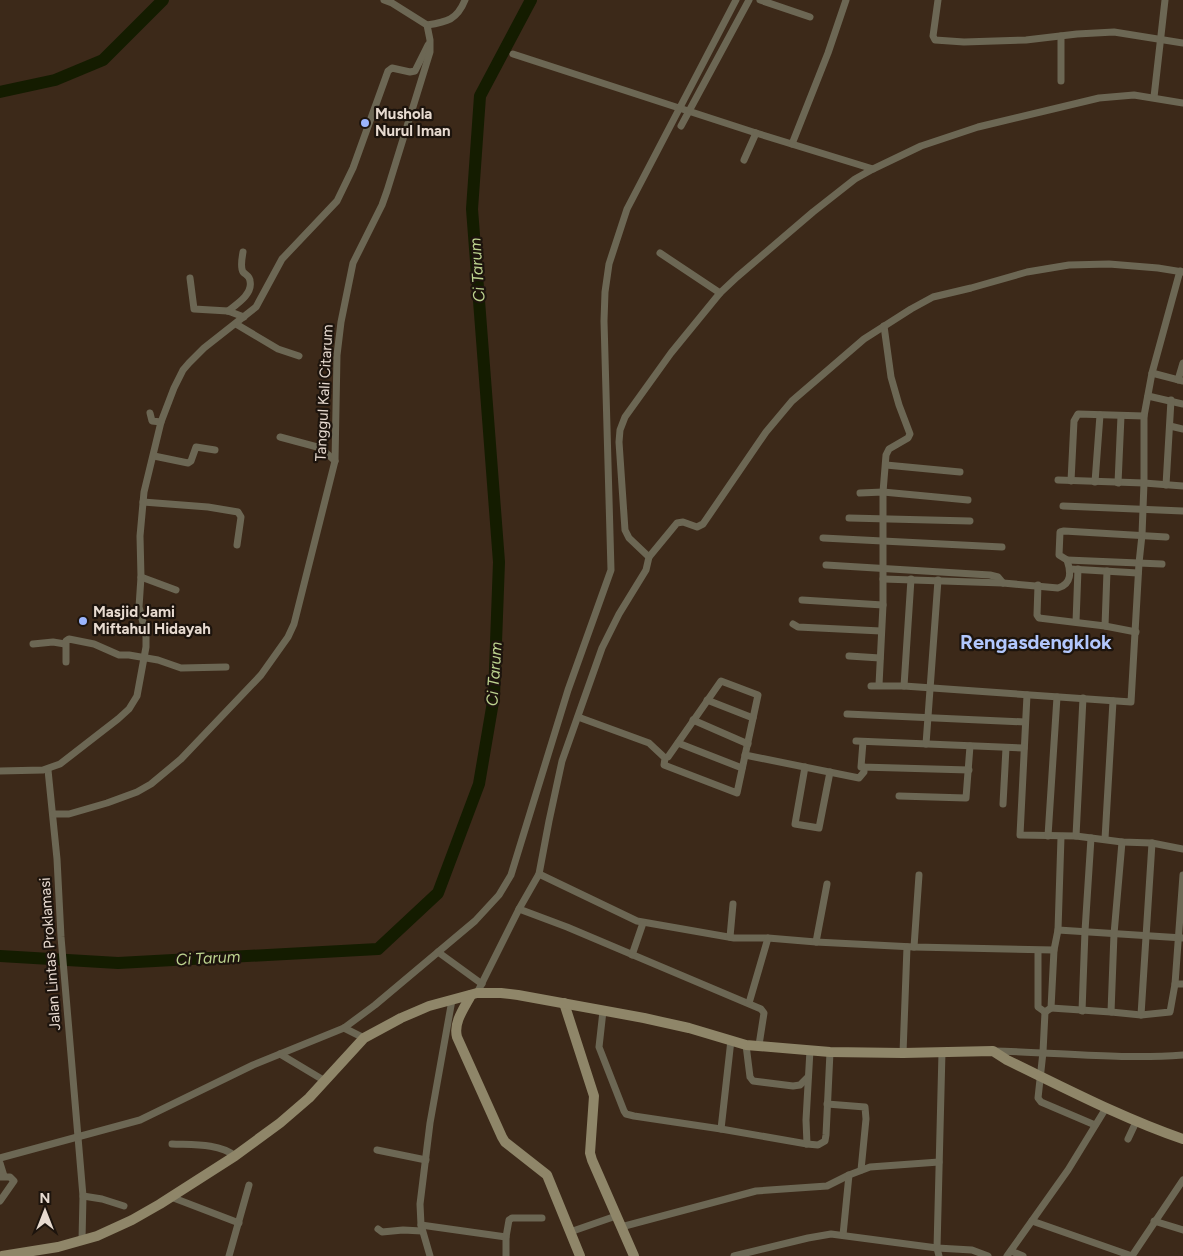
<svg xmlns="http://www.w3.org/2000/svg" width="1183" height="1256" viewBox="0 0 1183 1256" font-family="Figtree,sans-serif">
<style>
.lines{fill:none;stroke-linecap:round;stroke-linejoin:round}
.river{stroke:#141c00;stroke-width:12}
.street{stroke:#6c6754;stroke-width:7}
.secondary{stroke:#8f8669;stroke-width:10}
.poi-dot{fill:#9bb5fd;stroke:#1d140d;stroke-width:2}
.labels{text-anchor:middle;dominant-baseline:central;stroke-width:4.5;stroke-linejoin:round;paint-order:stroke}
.poi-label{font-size:15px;font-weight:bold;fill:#e7dad0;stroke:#1d140d;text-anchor:start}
.street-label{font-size:15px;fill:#e7dad0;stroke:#1d140d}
.water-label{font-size:16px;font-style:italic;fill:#bdd38f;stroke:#1d140d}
.district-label{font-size:20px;font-weight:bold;fill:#b2c7fd;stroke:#1d140d}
</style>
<rect width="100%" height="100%" fill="#3c2919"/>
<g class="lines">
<g class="river">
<polyline points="0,92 55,80 103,60 163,0"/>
<polyline points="0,956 118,963 378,949 438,893 479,784 494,696 499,562 472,209 480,96 531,0"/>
</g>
<g class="street">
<polyline points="760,0 810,17"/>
<polyline points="938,0 933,36 935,40 964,42 1026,40 1077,34 1114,32 1183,43"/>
<path d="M 427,25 C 447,22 457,20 465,0"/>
<polyline points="1061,36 1061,81"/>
<polyline points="513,54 756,133 873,169"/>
<polyline points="1154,97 1165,0"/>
<polyline points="681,126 749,0"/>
<polyline points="792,144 828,53 846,0"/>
<polyline points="744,160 756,133"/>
<polyline points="660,253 720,293"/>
<polyline points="190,278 194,309 228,311 244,317"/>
<path d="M 228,311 C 237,304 253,294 250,281 C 250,276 246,275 243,272 C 240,267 242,258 243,252"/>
<polyline points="236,324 278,349 299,356"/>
<polyline points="1152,373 1183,381"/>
<polyline points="1178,380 1183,363"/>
<polyline points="1148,396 1183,404"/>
<polyline points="150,413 152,421 161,422"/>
<polyline points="1170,426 1183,429"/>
<polyline points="280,437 321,448 335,461"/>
<polyline points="154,456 188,463 191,461 196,447 215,450"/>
<polyline points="886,465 960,472"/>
<polyline points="1058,480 1144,483 1183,486"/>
<polyline points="1071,481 1074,421 1078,414 1144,416"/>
<polyline points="1095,482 1100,415"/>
<polyline points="1118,483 1121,416"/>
<polyline points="1166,485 1171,400"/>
<polyline points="860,493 883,492 968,500"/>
<polyline points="143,502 208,507 238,512 241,517 237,545"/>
<polyline points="1063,506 1183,511"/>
<polyline points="849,518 970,521"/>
<polyline points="823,538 1002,547"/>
<polyline points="649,557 677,523 683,522 697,527 703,524 766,432 792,401 864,339 911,309 933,297 971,288 1027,272 1069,265 1109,264 1158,268 1183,272"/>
<polyline points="1067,560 1162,564"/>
<polyline points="826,565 990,575 998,577 1003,583"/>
<polyline points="1070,569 1138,573"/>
<polyline points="141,577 176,590"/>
<path d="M 883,579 L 1003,583 L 1058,588 C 1072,584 1071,572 1067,560 L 1059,555 L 1060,532 L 1064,531 L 1166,537"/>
<polyline points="1038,585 1037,615 1039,618 1105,626 1136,632"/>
<polyline points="802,600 883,605"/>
<polyline points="1076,622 1078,569"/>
<polyline points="793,624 798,627 881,631"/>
<polyline points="1105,626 1107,571"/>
<polyline points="33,644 53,642 65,644"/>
<polyline points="849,656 880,658"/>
<polyline points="66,662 66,641 69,639 94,644 119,655 129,655 158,660 181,668 226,667"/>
<polyline points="879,685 883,605 883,492 886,455 889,449 908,438 910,434 899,405 891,377 884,326"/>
<polyline points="871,686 904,686 1131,702 1139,563 1142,535 1144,483 1144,416 1152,373 1180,271"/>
<polyline points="904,686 911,579"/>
<polyline points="1027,695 1020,835 1076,836 1122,842 1152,843 1183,849"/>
<polyline points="707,700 753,718"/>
<polyline points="847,714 1025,722"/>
<polyline points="578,717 649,743 665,758 668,757 721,681 758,695 737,793 664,765 665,758"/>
<polyline points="693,720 748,744"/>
<polyline points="856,741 1024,748"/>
<polyline points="863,742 861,767 969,770"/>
<polyline points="678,743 742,768"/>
<polyline points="926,744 938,580"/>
<polyline points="745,755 859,778 864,772 864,767"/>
<polyline points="805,767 795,824 819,828 830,772"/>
<polyline points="48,770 57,859 61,937 83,1196 82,1240"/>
<polyline points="0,771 43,770 60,764 118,719 129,709 137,696 146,647 146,634 139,607 141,577 140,536 144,492 161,422 174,388 183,370 189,363 204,348 256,307 282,259 337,201 353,168 388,71 392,68 410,72 415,71 428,45"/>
<polyline points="899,796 966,798 970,746"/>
<polyline points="1003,804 1006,748"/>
<polyline points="53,814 69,814 107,803 137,792 151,784 181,759 261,675 288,637 294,624 335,461 337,355 341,322 353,263 382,205 387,191 430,52 430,40 427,25 392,3 384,0"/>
<polyline points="1048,836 1057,697"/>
<polyline points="1076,836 1083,698"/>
<polyline points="1105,839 1113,701"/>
<polyline points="539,874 637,921 734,938 768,938 816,942 914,947 1054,950"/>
<polyline points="519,909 567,927 761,1009 764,1013 759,1045"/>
<polyline points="1058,930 1183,938"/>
<polyline points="730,937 733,904"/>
<polyline points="816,942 827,884"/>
<polyline points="914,947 919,875"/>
<polyline points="1038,951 1038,1007 1045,1012"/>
<polyline points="438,952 482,984"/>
<polyline points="632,955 643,923"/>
<polyline points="1175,984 1183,984"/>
<polyline points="477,993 519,909 539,874 549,821 562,761 602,648 619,614 646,570 649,557 629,538 625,530 619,442 620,430 625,417 671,353 720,293 737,277 813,212 855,179 873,169 921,146 978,127 1099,98 1134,95 1183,103"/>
<polyline points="749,1003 768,938"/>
<polyline points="1051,1008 1111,1012 1141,1015 1170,1012 1175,984 1183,875"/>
<polyline points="603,1011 599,1047 624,1111 626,1114 634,1116 721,1129 807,1144 818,1145 825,1141 826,1135 830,1052"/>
<polyline points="1082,1011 1085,931 1091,838"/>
<polyline points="1045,1012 1051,1008 1054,950 1058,930 1061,837"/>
<polyline points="1045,1012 1043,1052 1038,1098 1041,1102 1095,1125"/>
<polyline points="1111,1012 1114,934 1122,842"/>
<polyline points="1141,1015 1152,843"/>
<polyline points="344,1028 364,1038"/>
<polyline points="746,1045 750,1077 753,1081 793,1086 800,1085 808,1077"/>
<path d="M 993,1051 C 1057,1052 1120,1060 1183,1055"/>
<polyline points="903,1053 907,947"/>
<polyline points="280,1054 325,1081"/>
<polyline points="827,1104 865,1107 866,1119 861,1170"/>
<polyline points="721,1129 731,1040"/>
<polyline points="1128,1139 1136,1122"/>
<path d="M 172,1144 C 191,1145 219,1143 235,1156"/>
<polyline points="807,1144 806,1120 810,1050"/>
<polyline points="377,1150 426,1160"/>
<polyline points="0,1158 140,1120 253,1065 344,1028 375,1005 475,921 499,895 511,875 568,690 611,570 604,321 605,292 609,264 627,209 736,0"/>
<polyline points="0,1163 4,1176"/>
<polyline points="0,1177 10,1177 14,1181 0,1201"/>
<polyline points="83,1196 102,1199 124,1206"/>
<polyline points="171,1197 239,1223"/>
<polyline points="1032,1221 1132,1256"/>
<polyline points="1154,1221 1183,1230"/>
<polyline points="421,1225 506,1237"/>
<polyline points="621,1227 756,1191 827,1186 849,1175 870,1167 939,1162"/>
<polyline points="378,1229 382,1232 403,1230 422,1231"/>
<polyline points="570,1232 616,1216"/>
<polyline points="843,1235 849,1175"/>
<polyline points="1011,1251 1023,1256"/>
<polyline points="229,1256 249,1185"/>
<polyline points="430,1256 421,1225 420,1204 430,1123 452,1000"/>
<polyline points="506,1256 506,1237 509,1220 512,1218 542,1218"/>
<polyline points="734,1256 808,1238 831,1234 937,1248 972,1250 988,1256"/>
<polyline points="939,1256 937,1248 942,1052"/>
<polyline points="1007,1256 1068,1170 1106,1108"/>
<polyline points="1132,1256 1183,1180"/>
</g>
<g class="secondary">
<path d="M 471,995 C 465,1007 453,1022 457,1037 L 502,1137 L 505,1142 L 547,1175 L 580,1256"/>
<polyline points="564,1003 594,1096 590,1153 592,1160 634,1256"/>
<path d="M 2,1256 L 58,1247 L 97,1236 L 132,1220 L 160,1204 L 235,1156 L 280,1123 L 309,1098 L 364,1038 L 401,1018 L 429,1006 L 477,993 L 501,993 L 518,995 L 644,1018 L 689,1028 L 746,1045 L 830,1052 L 903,1053 L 993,1051 L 1007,1060 C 1065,1088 1122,1118 1183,1139"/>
</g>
</g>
<g class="poi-dot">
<circle cx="365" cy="123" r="5"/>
<circle cx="83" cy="621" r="5"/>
</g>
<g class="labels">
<g class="poi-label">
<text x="375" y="114">Mushola<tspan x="375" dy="17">Nurul Iman</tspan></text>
<text x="93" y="612">Masjid Jami<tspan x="93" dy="17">Miftahul Hidayah</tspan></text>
</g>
<g class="street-label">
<text transform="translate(324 393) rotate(-87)">Tanggul Kali Citarum</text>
<text transform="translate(50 954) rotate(-94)">Jalan Lintas Proklamasi</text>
</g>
<g class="water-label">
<text transform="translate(477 270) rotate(-94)">Ci Tarum</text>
<text transform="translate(494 674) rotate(-86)">Ci Tarum</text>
<text transform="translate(208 958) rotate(-3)">Ci Tarum</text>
</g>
<g class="district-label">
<text x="1036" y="642">Rengasdengklok</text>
</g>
</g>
<g transform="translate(45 1211)" stroke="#1d140d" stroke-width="4" paint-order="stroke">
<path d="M0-4L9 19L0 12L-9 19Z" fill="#e7dad0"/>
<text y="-8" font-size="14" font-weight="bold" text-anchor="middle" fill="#e7dad0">N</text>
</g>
</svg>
